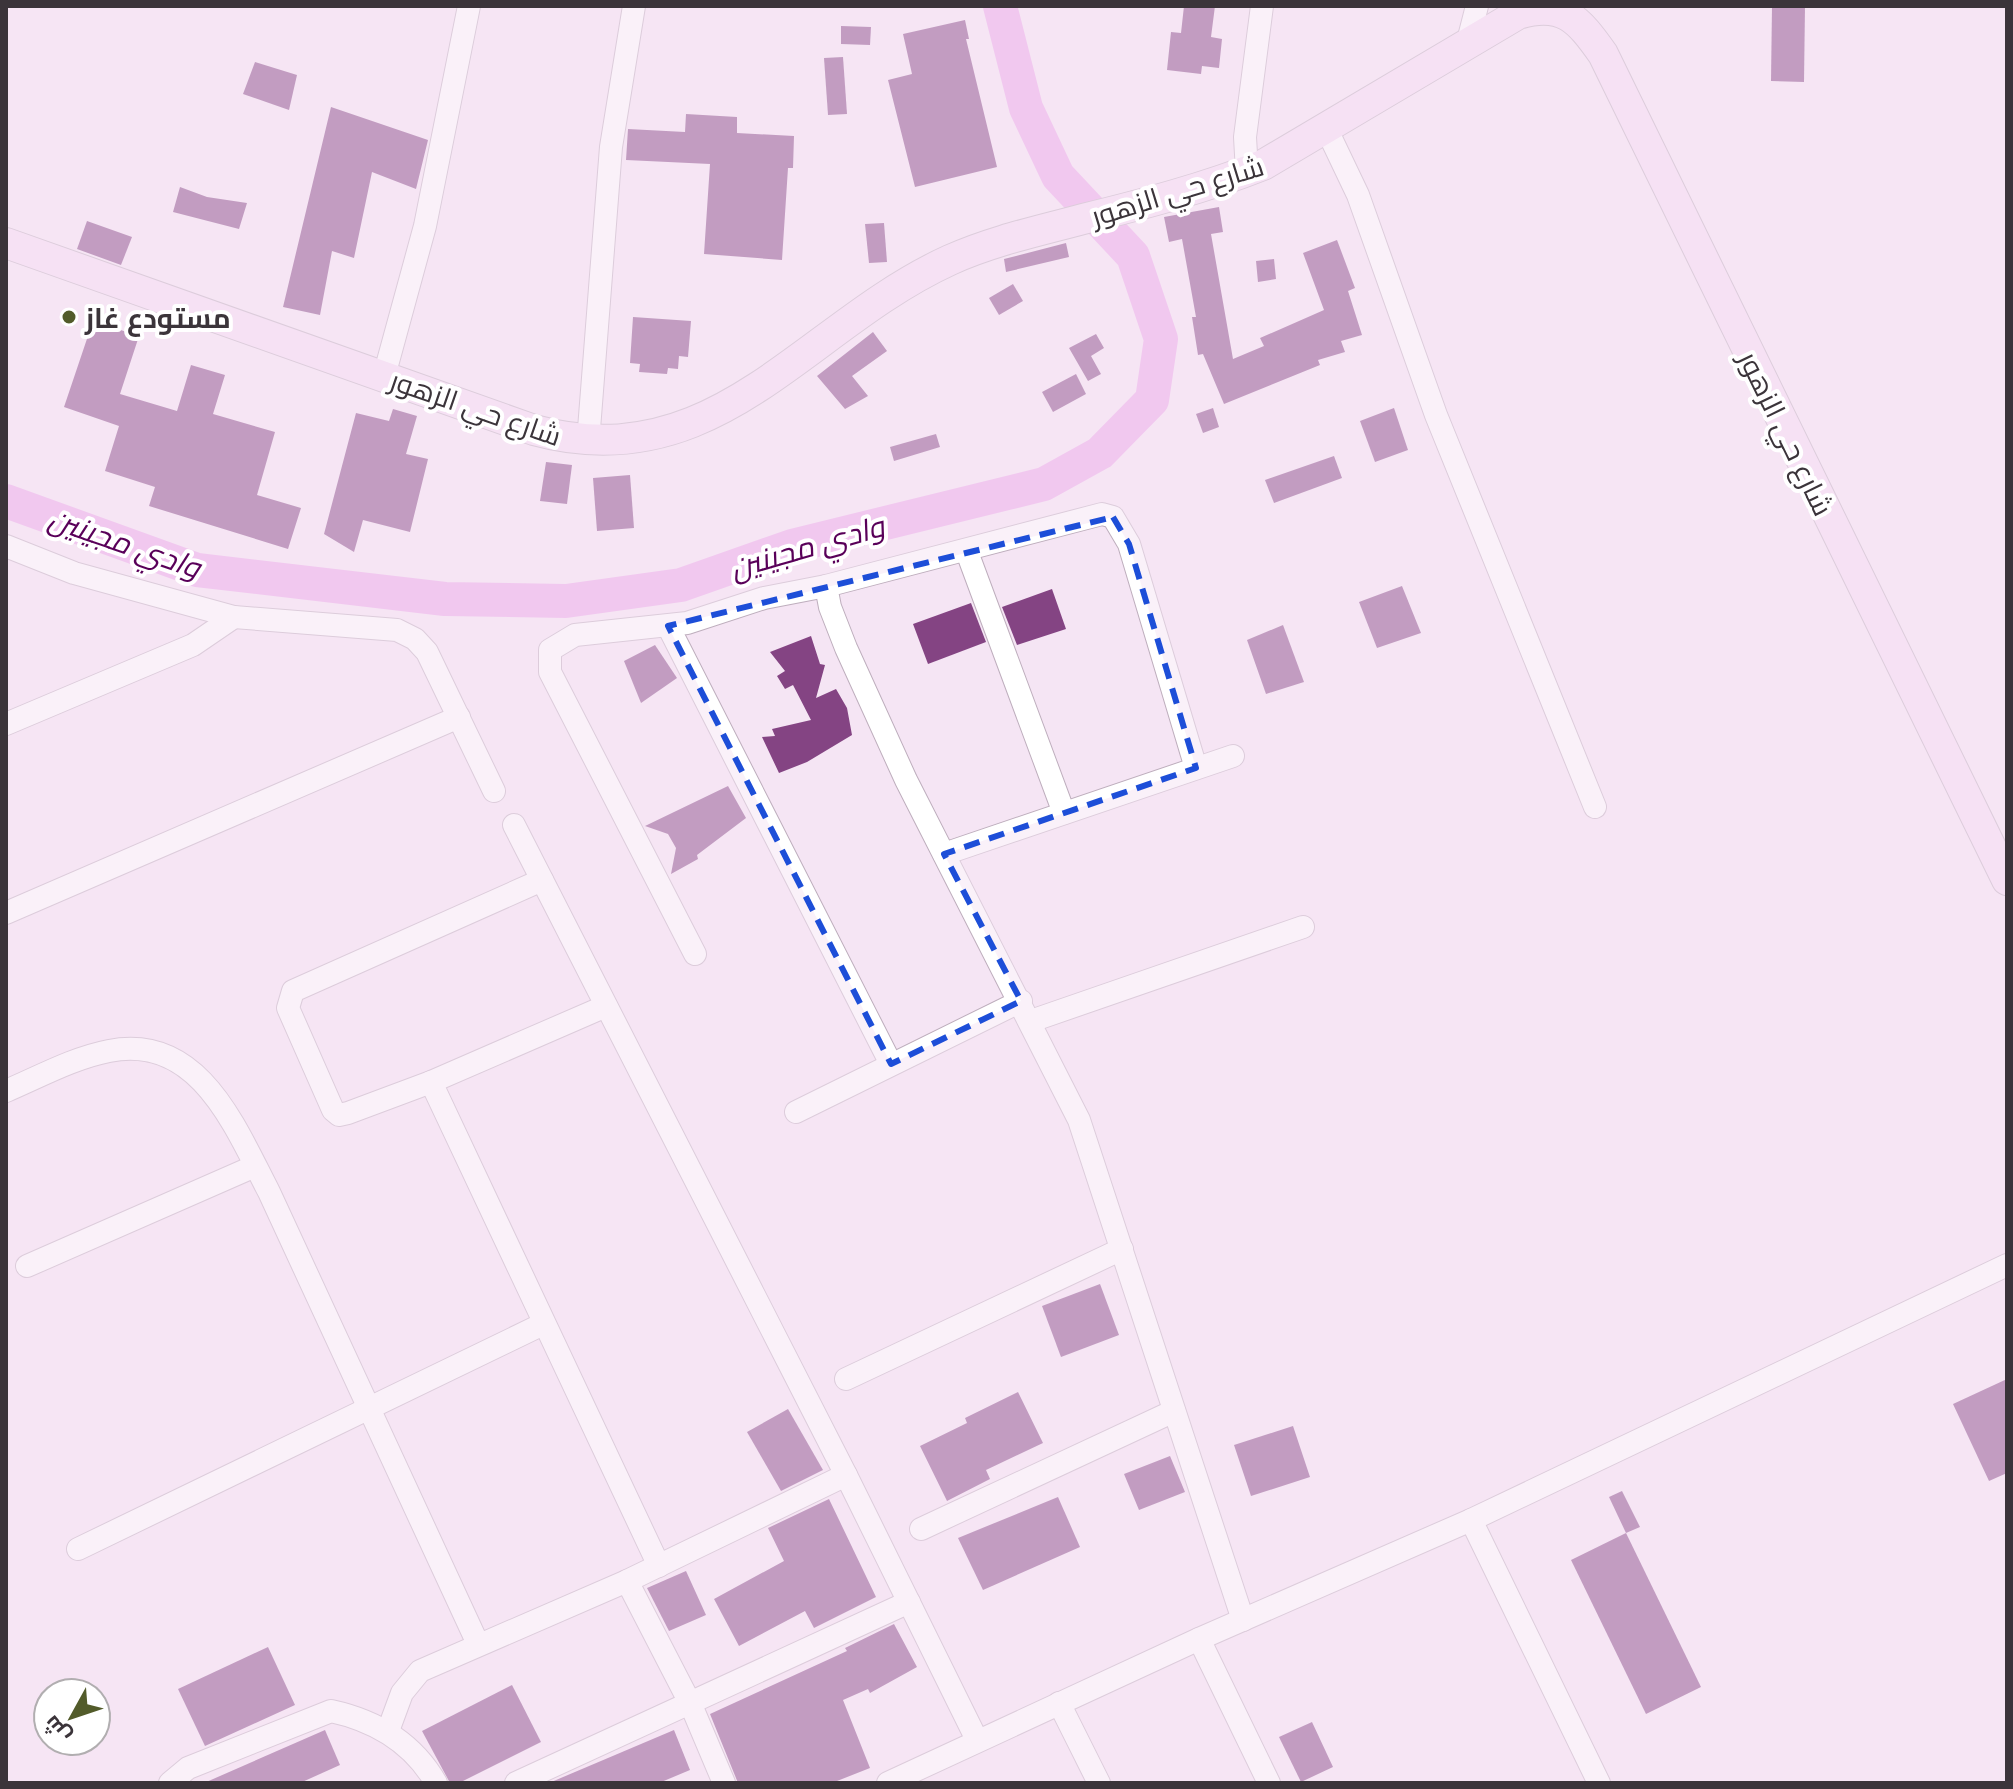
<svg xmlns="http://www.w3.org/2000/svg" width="2013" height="1789" viewBox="0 0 2013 1789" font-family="'Noto Sans',Cairo,sans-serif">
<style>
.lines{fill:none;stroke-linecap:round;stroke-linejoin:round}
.river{stroke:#eca5e9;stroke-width:34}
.building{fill:#844483}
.street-casing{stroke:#beaebd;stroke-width:24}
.secondary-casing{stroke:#beaebd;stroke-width:32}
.street{stroke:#fff;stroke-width:22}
.secondary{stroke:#f5dcf4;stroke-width:30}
.marked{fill:none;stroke:#1d4ed8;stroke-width:6;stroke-dasharray:16 10;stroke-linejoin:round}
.poi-dot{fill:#525b2a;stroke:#fff;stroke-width:3}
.labels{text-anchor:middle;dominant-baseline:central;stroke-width:8;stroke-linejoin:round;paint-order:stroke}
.street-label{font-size:28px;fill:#3b343a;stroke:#fff}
.poi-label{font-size:28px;font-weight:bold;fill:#3b343a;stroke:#fff;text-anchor:start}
.water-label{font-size:30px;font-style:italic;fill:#590059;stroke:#fff}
</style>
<rect width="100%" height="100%" fill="#f5e5f4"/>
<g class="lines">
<polyline class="river" points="6,501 197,570 445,599 566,601 681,585 792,546 1044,484 1100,453 1152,400 1161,339 1133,256 1058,176 1026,108 1000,6"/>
</g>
<g class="building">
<polygon points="1184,6 1215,6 1211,37 1222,39 1219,68 1202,66 1201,74 1167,70 1171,32 1181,33"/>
<polygon points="1772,6 1805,6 1804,82 1771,81"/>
<polygon points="965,20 969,39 966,39 997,167 915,187 888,80 912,74 903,34"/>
<polygon points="841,26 871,27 870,45 841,44"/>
<polygon points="843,57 847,114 828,115 824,58"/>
<polygon points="255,62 297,75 289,110 243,94"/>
<polygon points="331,107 428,140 416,189 372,172 354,258 332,251 320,315 283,307"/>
<polygon points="686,114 737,117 737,133 794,136 793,168 788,168 782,260 704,254 710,164 626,160 628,129 685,132"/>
<polygon points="180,187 207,197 247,203 239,229 173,212"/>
<polygon points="1219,207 1223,232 1211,234 1233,359 1264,346 1260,338 1324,310 1303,253 1337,240 1355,288 1348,291 1362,335 1341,341 1345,352 1318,360 1320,365 1224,404 1203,354 1198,355 1192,317 1196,317 1182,239 1169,242 1164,217"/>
<polygon points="87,221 132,237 121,265 77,249"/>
<polygon points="884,223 887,262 869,263 865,224"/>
<polygon points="1066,243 1069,257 1006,272 1004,259"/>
<polygon points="1274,259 1276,279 1258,282 1256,261"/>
<polygon points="1013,284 1023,301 999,315 989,298"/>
<polygon points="633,317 691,321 688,357 679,356 678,369 668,368 667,374 639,372 640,364 630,363"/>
<polygon points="93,321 139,336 120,394 177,411 191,365 225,375 213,414 275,432 257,495 301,508 288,549 149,506 155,487 105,471 119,426 64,407"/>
<polygon points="873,332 887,351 852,376 868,396 845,409 817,376"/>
<polygon points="1096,334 1104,348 1091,356 1101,374 1088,381 1069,348"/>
<polygon points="1076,374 1086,394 1053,412 1042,392"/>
<polygon points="1213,408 1219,427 1203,433 1196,414"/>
<polygon points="1394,408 1408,450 1375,462 1360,421"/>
<polygon points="393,409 417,416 406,454 428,459 410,532 363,520 354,552 324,534 356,413 389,421"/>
<polygon points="936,434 940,447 894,461 890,447"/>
<polygon points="1334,456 1342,478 1274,503 1265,480"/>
<polygon points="546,462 572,465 567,504 540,501"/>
<polygon points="630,475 634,528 597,531 593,478"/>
<polygon points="1402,586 1421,633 1377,648 1359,602"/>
<polygon points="1052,589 1066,629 1017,645 1002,607"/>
<polygon points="971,603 986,642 928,664 913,624"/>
<polygon points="1283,625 1304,682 1266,694 1247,640"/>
<polygon points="811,636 820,664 825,665 816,698 836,689 847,708 852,735 807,762 779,773 762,737 775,736 772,729 811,720 793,685 785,689 777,676 785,671 770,652"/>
<polygon points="655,645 677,678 641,703 624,661"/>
<polygon points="728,786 746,818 697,855 698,859 671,874 676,848 668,834 645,826"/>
<polygon points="1100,1284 1119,1335 1061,1357 1042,1306"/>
<polygon points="2007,1379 2007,1473 1989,1481 1953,1404"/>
<polygon points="1018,1392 1043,1443 986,1470 990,1479 947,1501 920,1446 967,1423 965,1418"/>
<polygon points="788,1409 823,1470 781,1491 747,1432"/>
<polygon points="1293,1426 1310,1477 1251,1496 1234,1445"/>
<polygon points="1170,1456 1185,1492 1139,1510 1124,1474"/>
<polygon points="1622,1491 1640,1527 1626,1533 1609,1497"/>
<polygon points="1058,1497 1080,1547 983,1590 958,1538"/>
<polygon points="829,1499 876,1597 814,1628 805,1611 739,1646 714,1599 784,1561 768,1528"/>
<polygon points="1626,1533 1701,1687 1646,1714 1571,1560"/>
<polygon points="686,1571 706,1615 669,1631 647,1588"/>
<polygon points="894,1624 917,1667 870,1693 868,1689 843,1700 870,1768 832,1783 738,1783 710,1714 847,1651 845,1648"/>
<polygon points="268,1647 295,1705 205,1746 178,1689"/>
<polygon points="512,1685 541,1742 459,1783 450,1783 422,1731"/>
<polygon points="1312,1722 1333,1767 1301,1782 1279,1737"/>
<polygon points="325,1730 340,1765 300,1783 204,1783"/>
<polygon points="674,1730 690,1770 659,1783 549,1783"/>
</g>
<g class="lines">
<defs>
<g id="street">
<polyline points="1467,45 1477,6"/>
<polyline points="1327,130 1358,195 1436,415 1595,807"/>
<polyline points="1247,172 1245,137 1262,6"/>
<polyline points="384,376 425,226 469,6"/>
<polyline points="588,442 611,147 634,6"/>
<polyline points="6,546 74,573 234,617 397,630 415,639 427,652 494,791"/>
<polyline points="967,552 1064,813"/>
<polyline points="668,626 891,1064"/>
<polyline points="6,724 193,645 234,617"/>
<polyline points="1196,768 1129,544 1113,517 1102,514 826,586 830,607 846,648 906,780 1079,1120 1243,1620"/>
<polyline points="514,825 846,1475 977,1740"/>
<polyline points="944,854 1233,756"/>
<polyline points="542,880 293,991 288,1008 333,1110 339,1115 348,1113 431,1082 606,1006"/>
<polyline points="6,913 459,717"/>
<polyline points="695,954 550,672 550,650 575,635 687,623 764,598 826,586"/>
<polyline points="1031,1021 1303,927"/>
<polyline points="431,1082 659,1566"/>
<path d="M 6,1091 C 39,1077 73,1058 109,1051 C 199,1033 235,1127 269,1192 L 478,1644"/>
<polyline points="796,1112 1021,1001"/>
<polyline points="27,1266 255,1166"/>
<polyline points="846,1379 1122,1249"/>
<polyline points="1471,1520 1599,1783"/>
<polyline points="921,1529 1174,1411"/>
<polyline points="78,1549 543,1324"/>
<polyline points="627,1581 691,1705 724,1783"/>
<polyline points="1199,1639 1269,1783"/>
<polyline points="1059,1703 1099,1783"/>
<polyline points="388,1731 402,1693 420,1671 627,1581 846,1475"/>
<path d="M 170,1783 L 188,1768 L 331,1711 C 377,1721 413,1743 436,1783"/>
<polyline points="516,1783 909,1602"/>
<polyline points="888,1783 1199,1639 1471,1520 2007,1265"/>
</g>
<path id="secondary" d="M 6,243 L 534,430 C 716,480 803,327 950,260 C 992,241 1038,231 1083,219 C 1144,204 1205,188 1263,165 L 1518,14 C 1563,0 1579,20 1603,54 L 2007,880"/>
</defs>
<use href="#street" class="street-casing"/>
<use href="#secondary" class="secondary-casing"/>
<use href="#street" class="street"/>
<use href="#secondary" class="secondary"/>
</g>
<path d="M0 0H2013V1789H0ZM 1113,517 L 1129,544 L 1196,768 L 944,854 L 1021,1001 L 891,1064 L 668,626 Z" fill="#f5e5f4" fill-opacity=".55" fill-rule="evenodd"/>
<path class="marked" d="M 1113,517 L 1129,544 L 1196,768 L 944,854 L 1021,1001 L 891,1064 L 668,626 Z"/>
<circle class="poi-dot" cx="69" cy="317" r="8"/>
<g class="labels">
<g class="street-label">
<text transform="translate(1177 190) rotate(-17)">شارع حي الزهور</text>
<text transform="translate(476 407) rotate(19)">شارع حي الزهور</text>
<text transform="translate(1787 433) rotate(64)">شارع حي الزهور</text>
</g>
<g class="poi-label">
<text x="85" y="317">مستودع غاز</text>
</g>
<g class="water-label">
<text transform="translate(125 542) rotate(19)">وادي مجينين</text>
<text transform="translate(807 546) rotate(-16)">وادي مجينين</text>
</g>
</g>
<rect width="2013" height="1789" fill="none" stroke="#3b343a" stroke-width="16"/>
<g transform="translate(72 1717) rotate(230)"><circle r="38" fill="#ffffff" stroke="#b1aeb0" stroke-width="2"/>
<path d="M0-6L14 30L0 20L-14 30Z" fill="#525b2a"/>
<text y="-12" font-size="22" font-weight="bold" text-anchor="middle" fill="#3b343a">ش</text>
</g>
</svg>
